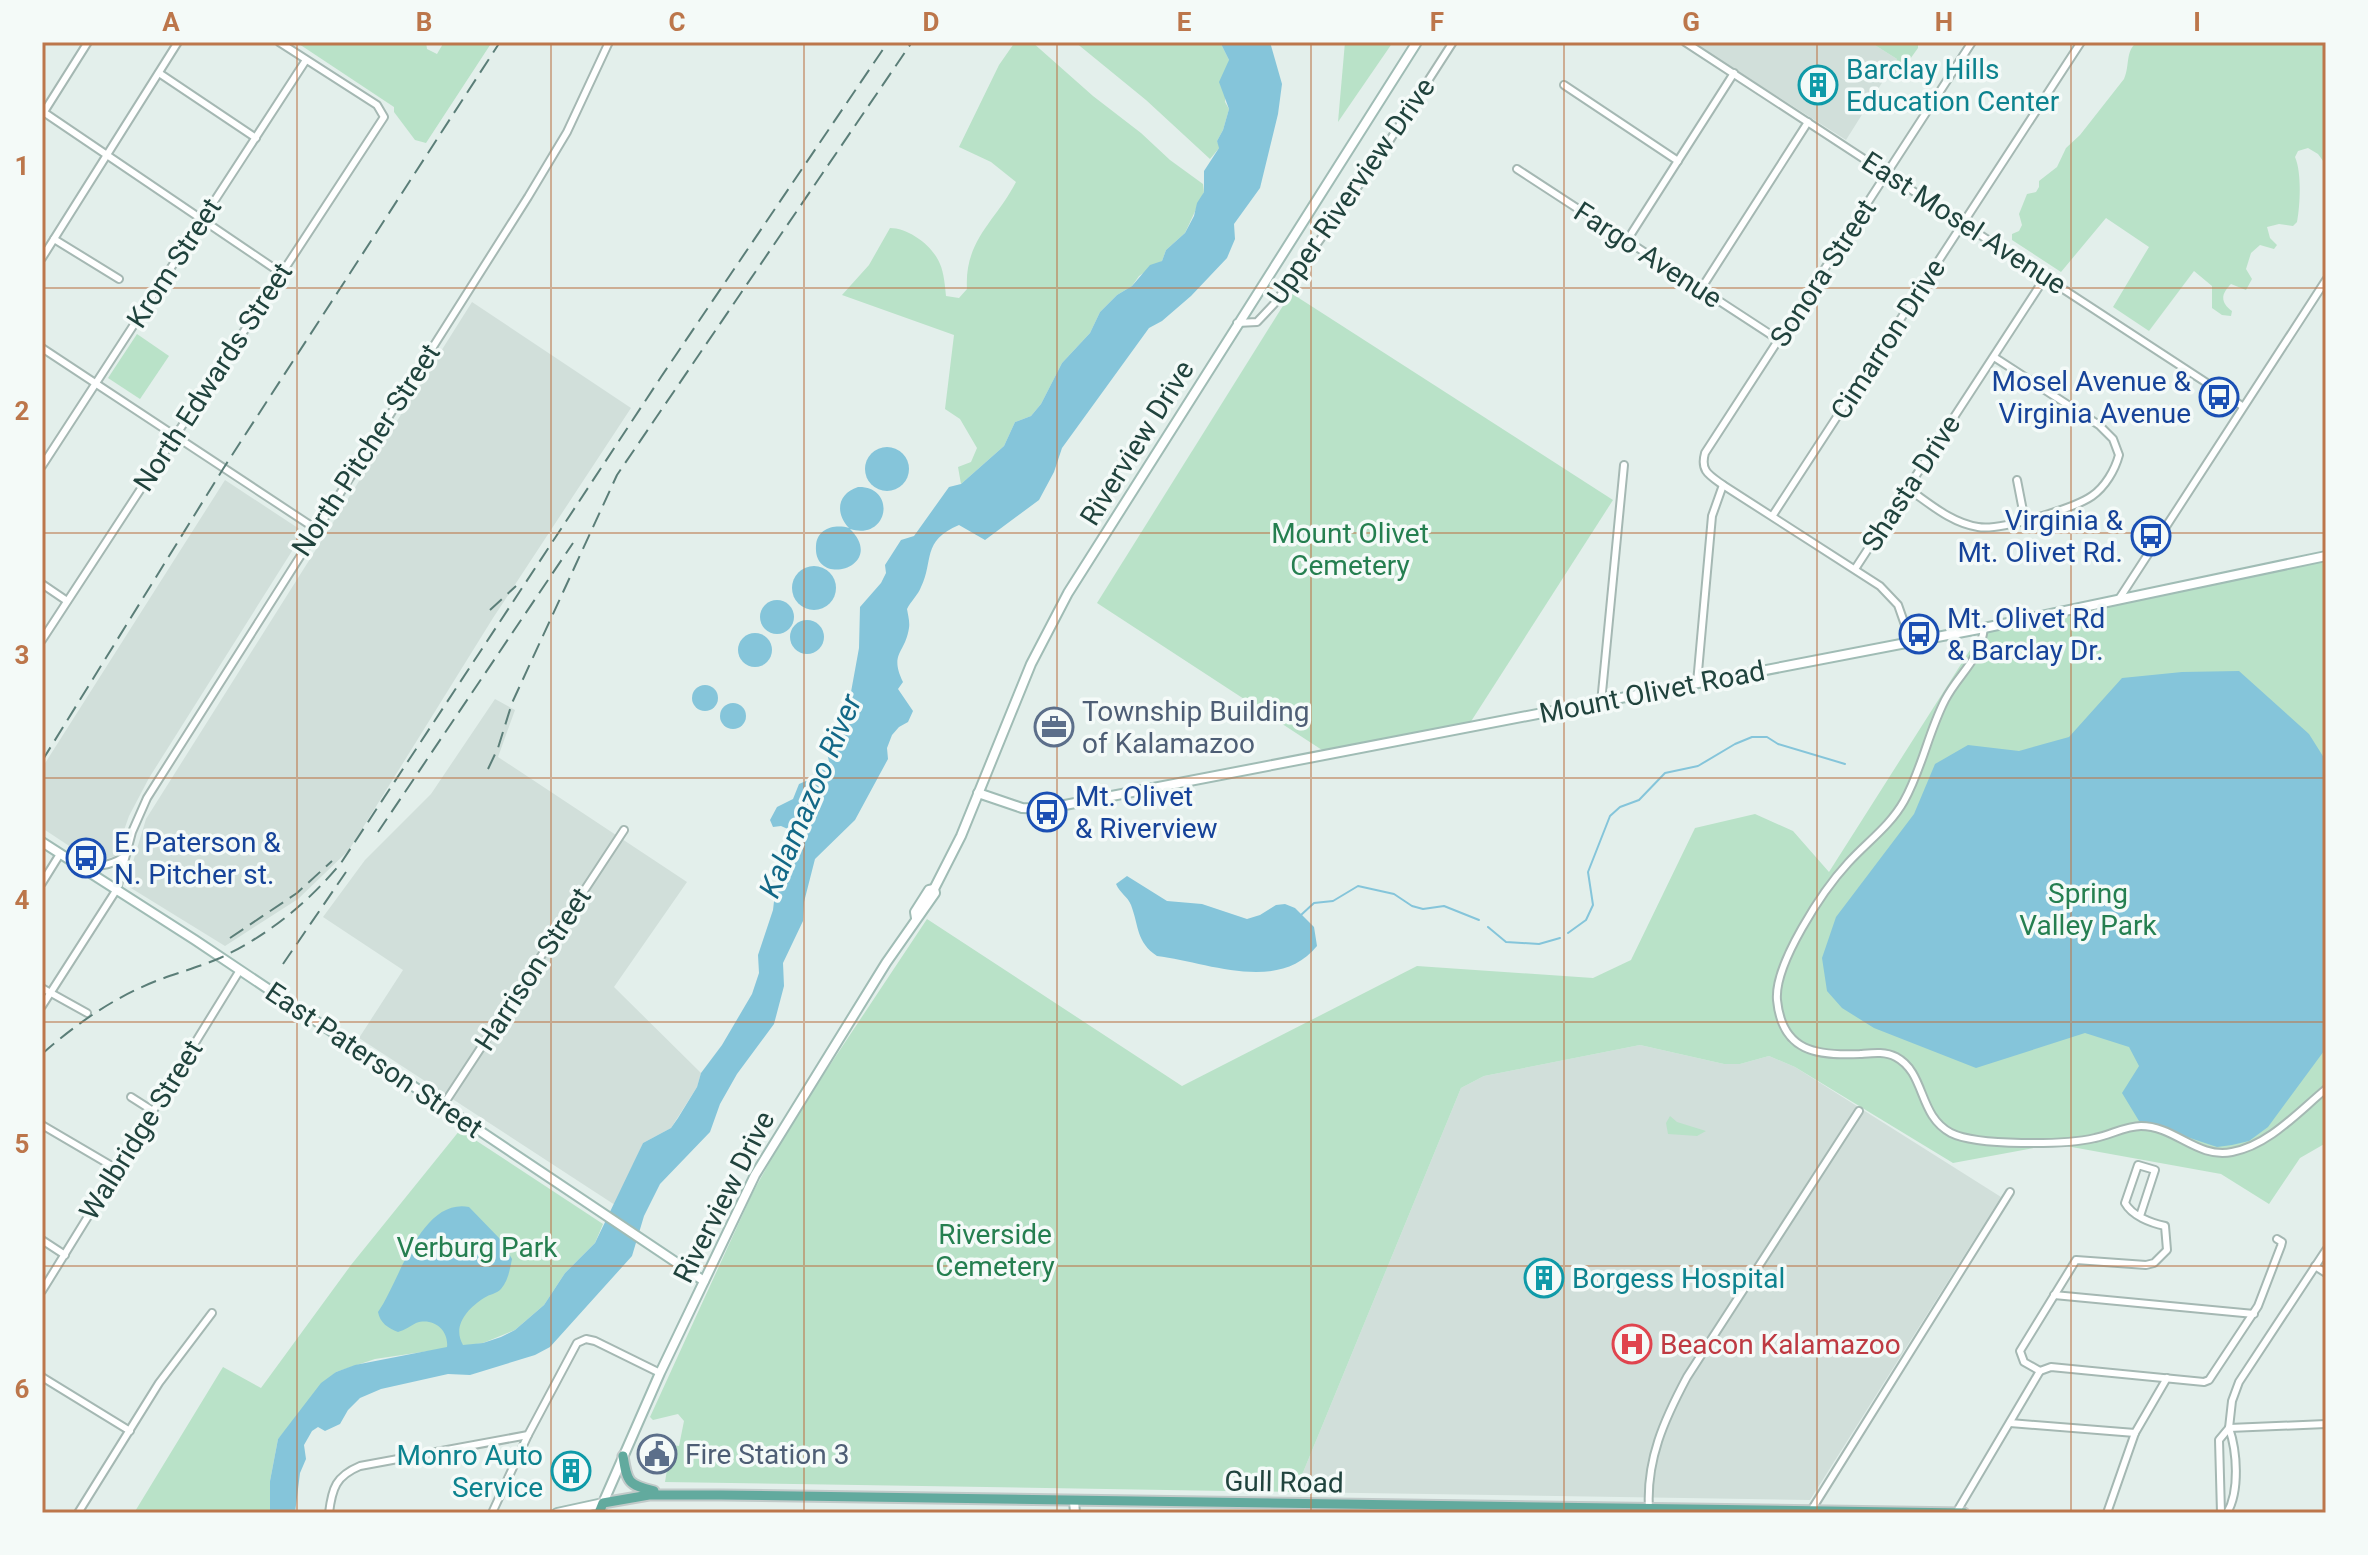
<svg xmlns="http://www.w3.org/2000/svg" width="2368" height="1555" viewBox="0 0 2368 1555" font-family="Roboto,sans-serif">
<style>
.built{fill:#d1dfda}
.green{fill:#b9e2c8}
.water{fill:#85c5da}
.lines{fill:none;stroke-linecap:round;stroke-linejoin:round}
.stream{stroke:#85c5da;stroke-width:2}
.street-casing{stroke:#a5b8b3;stroke-width:10}
.secondary-casing{stroke:#a0bcb5;stroke-width:12}
.primary-casing{stroke:#c1cac9;stroke-width:13}
.street{stroke:#fff;stroke-width:6}
.secondary{stroke:#fff;stroke-width:8}
.primary{stroke:#62aa9e;stroke-width:9}
.rail{stroke:#5b7e78;stroke-width:2;stroke-dasharray:16 8;stroke-linecap:butt}
.grid{fill:none;stroke:#bc764b;stroke-width:2;stroke-opacity:0.55}
.labels{text-anchor:middle;dominant-baseline:central;stroke-width:7;stroke-linejoin:round;paint-order:stroke}
.culture-label{font-size:28px;fill:#0d838f;stroke:#f4faf8;text-anchor:start}
.street-label{font-size:28px;fill:#20433d;stroke:#f4faf8}
.transit-label{font-size:28px;fill:#164399;stroke:#f4faf8;text-anchor:start}
.park-label{font-size:28px;fill:#257f50;stroke:#f4faf8}
.service-label{font-size:28px;fill:#4e5e75;stroke:#f4faf8;text-anchor:start}
.health-label{font-size:28px;fill:#be3a42;stroke:#f4faf8;text-anchor:start}
.water-label{font-size:30px;font-style:italic;fill:#126887;stroke:#f4faf8}
.neatline{fill:none;stroke:#bc764b;stroke-width:3}
.grid-label{font-size:26px;text-anchor:middle;font-weight:bold;fill:#bc764b}
</style>
<rect width="100%" height="100%" fill="#e3efeb"/>
<g class="built">
<polygon points="1692,42 1870,42 1897,59 1846,140"/>
<polygon points="472,302 631,408 493,618 349,850 298,899 225,946 126,885 146,819"/>
<polygon points="225,480 304,532 149,778 129,816 115,856 95,863 42,828 42,768"/>
<polygon points="495,699 515,710 498,757 687,882 614,987 701,1073 697,1087 671,1128 643,1143 615,1205 359,1038 403,970 323,917 365,860 431,794"/>
<polygon points="1640,1045 1724,1064 1740,1064 1769,1056 1795,1067 2001,1197 1810,1500 1295,1492 1461,1088 1484,1076"/>
</g>
<g class="green">
<polygon points="296,42 426,42 427,49 437,54 444,42 492,42 426,143 415,140 394,112 394,107"/>
<path d="M 1015,42 L 1032,42 L 1093,96 L 1141,133 L 1170,160 L 1203,184 L 1204,192 L 1185,233 L 1166,250 L 1162,261 L 1139,276 L 1132,286 L 1117,295 L 1100,312 L 1090,333 L 1062,363 L 1041,404 L 1031,416 L 1015,422 L 1004,446 L 961,484 L 958,467 L 971,462 L 977,448 L 960,419 L 945,409 L 954,335 L 842,295 L 869,265 L 890,228 C 909,228 933,246 940,264 C 944,273 945,286 946,296 L 959,298 L 967,289 C 964,240 996,221 1016,182 L 991,162 L 959,147 L 999,65 Z"/>
<polygon points="1075,42 1220,42 1229,60 1225,102 1229,109 1223,130 1217,141 1220,147 1210,159 1146,100"/>
<polygon points="1345,42 1393,42 1338,122"/>
<polygon points="1870,42 1918,42 1918,48 1895,80 1891,79 1887,74 1897,59"/>
<path d="M 2137,42 L 2326,42 L 2326,165 L 2318,154 L 2308,148 L 2298,151 L 2295,157 C 2302,173 2300,206 2297,222 L 2293,226 L 2279,224 L 2267,227 L 2270,238 L 2277,245 L 2274,249 L 2260,245 L 2251,253 L 2246,269 L 2252,279 L 2246,290 L 2231,284 C 2221,294 2220,302 2232,311 L 2231,316 L 2222,315 L 2212,308 L 2212,286 L 2194,271 L 2149,331 L 2113,307 L 2149,247 L 2106,218 L 2061,272 L 2012,240 L 2012,234 L 2019,231 L 2022,225 L 2019,214 L 2027,194 L 2036,192 L 2039,187 L 2039,181 L 2057,167 L 2066,148 L 2080,135 L 2124,79 C 2130,66 2125,51 2137,42 Z"/>
<polygon points="1291,293 1613,500 1470,723 1322,750 1097,603"/>
<polygon points="137,334 169,356 140,399 108,378"/>
<polygon points="2326,555 2326,1143 2300,1158 2269,1204 2221,1174 2055,1144 1953,1163 1795,1067 1769,1056 1740,1064 1724,1064 1640,1045 1484,1076 1461,1088 1295,1492 665,1482 671,1445 679,1446 684,1421 678,1414 653,1420 650,1417 753,1192 792,1122 927,919 1182,1086 1417,966 1593,978 1631,960 1695,828 1755,814 1793,831 1829,872 1984,628"/>
<polygon points="1670,1116 1677,1122 1706,1131 1697,1136 1668,1134 1666,1123"/>
<polygon points="460,1130 603,1224 595,1243 565,1273 544,1305 515,1330 483,1343 375,1359 336,1372 278,1439 270,1481 270,1513 134,1513 223,1367 261,1388 351,1265"/>
</g>
<g class="water">
<path d="M 1220,42 L 1270,42 L 1282,84 L 1278,114 L 1260,188 L 1234,224 L 1235,239 L 1227,258 L 1191,296 L 1162,321 L 1149,328 L 1062,448 L 1054,472 L 1039,500 L 985,540 L 959,525 C 921,541 934,561 921,587 C 918,595 911,601 907,609 C 908,615 910,622 909,628 C 905,654 889,653 903,682 L 898,689 L 913,711 L 908,722 L 899,727 L 892,735 L 887,748 L 888,759 L 855,820 L 815,859 L 804,902 L 803,921 L 783,963 L 784,986 L 774,1024 L 737,1074 L 720,1104 L 710,1132 L 660,1184 L 644,1216 L 632,1256 L 550,1347 L 535,1355 L 470,1375 L 448,1374 L 381,1389 L 360,1398 L 348,1410 L 340,1424 L 325,1431 L 318,1427 L 312,1431 L 304,1445 L 306,1459 L 300,1473 L 295,1513 L 270,1513 L 270,1481 L 278,1439 L 321,1383 L 336,1372 L 355,1365 L 447,1347 C 449,1330 433,1317 416,1323 C 410,1326 405,1330 398,1332 C 388,1328 380,1323 378,1312 C 399,1283 420,1198 469,1207 L 501,1240 L 512,1259 C 510,1269 508,1281 501,1289 C 496,1294 490,1294 484,1298 C 467,1309 452,1326 463,1345 L 483,1343 L 501,1337 L 515,1330 L 544,1305 L 565,1273 L 595,1243 L 643,1143 L 671,1128 L 678,1118 L 697,1087 L 701,1073 L 722,1045 L 752,994 L 759,973 L 758,955 L 773,910 L 777,876 L 793,853 L 795,846 L 790,830 L 781,826 L 773,827 L 770,820 L 777,807 L 793,799 L 799,784 L 806,781 L 814,782 L 818,778 L 817,771 L 830,765 L 825,746 L 841,720 L 851,692 L 859,648 L 860,607 L 881,583 L 886,573 L 885,565 L 901,540 L 914,536 L 949,487 L 961,484 L 1004,446 L 1015,422 L 1031,416 L 1041,404 L 1062,363 L 1090,333 L 1100,312 L 1117,295 L 1132,286 L 1150,265 L 1162,261 L 1166,250 L 1185,233 L 1194,216 L 1197,203 L 1204,192 L 1204,171 L 1219,148 L 1217,141 L 1223,130 L 1229,109 L 1219,82 L 1229,60 Z"/>
<circle cx="887" cy="469" r="22"/>
<path d="M 858,487 C 897,486 889,541 850,529 C 888,567 813,589 816,546 C 817,528 835,524 849,528 C 835,513 837,494 858,487 Z"/>
<circle cx="814" cy="588" r="22"/>
<circle cx="777" cy="617" r="17"/>
<circle cx="807" cy="637" r="17"/>
<circle cx="755" cy="650" r="17"/>
<polygon points="2239,671 2309,734 2326,761 2326,1044 2324,1051 2268,1127 2249,1141 2232,1145 2217,1147 2139,1121 2122,1093 2139,1066 2129,1047 2085,1033 1976,1068 1874,1028 1842,1008 1827,991 1822,958 1836,917 1914,814 1935,764 1968,745 2019,751 2069,737 2122,678 2182,672"/>
<circle cx="705" cy="698" r="13"/>
<circle cx="733" cy="716" r="13"/>
<path d="M 1127,876 L 1167,901 L 1202,904 L 1247,919 L 1260,915 L 1276,905 L 1285,904 L 1295,908 L 1314,927 L 1317,946 C 1278,994 1207,962 1157,956 C 1136,942 1139,926 1131,905 C 1128,897 1120,893 1116,884 Z"/>
</g>
<g class="lines">
<g class="stream">
<polyline points="1301,915 1314,903 1333,901 1358,886 1394,894 1412,906 1423,909 1444,906 1479,920"/>
<polyline points="1488,927 1506,942 1539,944 1560,938"/>
<polyline points="1568,933 1586,920 1593,905 1588,872 1610,816 1620,807 1639,800 1665,773 1698,766 1735,744 1752,737 1767,737 1778,744 1845,764"/>
</g>
<defs>
<g id="street">
<polyline points="1685,42 2242,406"/>
<polyline points="159,73 256,138"/>
<polyline points="1564,85 1678,161"/>
<polyline points="42,111 281,273"/>
<polyline points="42,115 88,42"/>
<polyline points="1517,169 1779,340"/>
<polyline points="54,239 119,279"/>
<polyline points="1626,242 1734,73"/>
<polyline points="42,258 178,42"/>
<polyline points="1701,289 1808,122"/>
<polyline points="1237,323 1257,322 1274,304 1379,157 1453,42"/>
<polyline points="42,348 316,529"/>
<polyline points="42,466 306,60"/>
<polyline points="2017,480 2025,521"/>
<path d="M 1907,488 C 1929,503 1951,523 1978,527 C 1999,531 2073,509 2092,496 C 2105,487 2115,470 2119,455 L 2113,439 L 2099,425 L 1994,357"/>
<polyline points="1773,515 2081,42"/>
<polyline points="1855,569 2046,276"/>
<polyline points="42,584 67,601"/>
<polyline points="2119,599 2326,280"/>
<path d="M 1984,628 C 1980,661 1959,673 1945,700 C 1928,733 1922,769 1904,801 C 1890,826 1867,842 1848,863 C 1823,890 1774,964 1777,1000 C 1782,1052 1817,1056 1860,1054 C 1872,1053 1885,1051 1896,1057 C 1926,1073 1918,1116 1951,1133 C 1977,1146 2065,1145 2095,1138 C 2110,1135 2126,1126 2141,1126 C 2175,1126 2197,1159 2232,1152 C 2269,1145 2298,1112 2326,1089"/>
<polyline points="42,640 384,117 377,105 279,42"/>
<path d="M 1911,642 L 1898,605 L 1880,586 L 1723,485 C 1709,475 1700,471 1705,453 L 1972,42"/>
<polyline points="1697,683 1712,516 1723,485"/>
<polyline points="1601,703 1624,465"/>
<path d="M 78,864 C 96,867 108,867 124,857"/>
<polyline points="42,883 60,854"/>
<polyline points="42,988 87,1013"/>
<polyline points="42,1006 117,889 132,832 147,798 528,197 567,132 609,42"/>
<polyline points="131,1097 153,1111"/>
<polyline points="442,1107 624,830"/>
<polyline points="42,1125 117,1169"/>
<polyline points="42,1240 65,1255"/>
<polyline points="2315,1266 2326,1273"/>
<polyline points="42,1291 240,970"/>
<polyline points="2054,1295 2254,1314"/>
<path d="M 2040,1371 L 2024,1362 L 2020,1351 L 2076,1260 L 2146,1265 L 2154,1263 L 2167,1250 L 2165,1226 C 2151,1223 2132,1216 2125,1203 L 2138,1165 L 2155,1170 L 2140,1216"/>
<polyline points="2040,1371 2051,1367 2204,1382 2209,1380 2258,1306 2281,1246 2282,1242 2277,1239"/>
<polyline points="42,1377 130,1431"/>
<polyline points="2010,1423 2135,1433"/>
<polyline points="2229,1428 2326,1424"/>
<path d="M 1649,1509 C 1646,1460 1664,1420 1687,1377 L 1859,1111"/>
<polyline points="1812,1509 2010,1192"/>
<polyline points="78,1513 159,1383 212,1313"/>
<path d="M 329,1513 C 332,1488 336,1476 360,1466 L 528,1435"/>
<polyline points="492,1513 528,1435 577,1343 586,1339 595,1341 660,1373"/>
<polyline points="1956,1513 2040,1371"/>
<polyline points="2107,1513 2135,1433 2167,1378"/>
<polyline points="2221,1513 2219,1440 2229,1428 2232,1401 2239,1382 2326,1250"/>
<path d="M 2227,1513 C 2240,1491 2237,1451 2229,1428"/>
</g>
<g id="secondary">
<polyline points="978,793 1022,808 1044,809 1984,628 2326,556"/>
<polyline points="42,842 195,940 704,1281"/>
<polyline points="916,918 915,912 929,890 934,889"/>
<polyline points="1074,1501 1075,1513"/>
<polyline points="557,1513 603,1503 660,1373 755,1175 886,963 935,893 934,889 961,836 1031,664 1068,593 1417,42"/>
</g>
<g id="primary">
<path d="M 623,1456 C 627,1482 628,1485 654,1491"/>
<polyline points="599,1513 603,1503 649,1495 721,1495 1964,1513"/>
</g>
</defs>
<use href="#street" class="street-casing"/>
<use href="#secondary" class="secondary-casing"/>
<use href="#primary" class="primary-casing"/>
<use href="#street" class="street"/>
<use href="#secondary" class="secondary"/>
<use href="#primary" class="primary"/>
<g class="rail">
<polyline points="490,610 516,586"/>
<polyline points="42,761 223,469 500,42"/>
<polyline points="488,769 498,748 512,703 617,475 912,42"/>
<polyline points="378,832 573,543"/>
<polyline points="230,938 297,893 332,861"/>
<polyline points="283,964 346,872"/>
<path d="M 42,1054 C 76,1024 113,998 156,981 C 177,973 199,967 220,958 C 267,936 308,903 341,863 L 661,377 L 888,42"/>
</g>
</g>
<path class="grid" d="M 297,42 L 297,1513M 551,42 L 551,1513M 804,42 L 804,1513M 1057,42 L 1057,1513M 1311,42 L 1311,1513M 1564,42 L 1564,1513M 1817,42 L 1817,1513M 2071,42 L 2071,1513M 42,288 L 2326,288M 42,533 L 2326,533M 42,778 L 2326,778M 42,1022 L 2326,1022M 42,1266 L 2326,1266"/>
<defs>
<symbol id="building-ring" viewBox="-11 -11 22 22"><circle r="9.5" fill="#f4faf8" stroke="#0f9aa8" stroke-width="1.5"/><path d="M-4-6H4V6H1V3H-1V6H-4ZM-2.5-4.3h1.7v1.8h-1.7ZM.8-4.3h1.7v1.8H.8ZM-2.5-1h1.7V.8h-1.7ZM.8-1h1.7V.8H.8Z" fill="#0f9aa8"/></symbol>
<symbol id="bus-ring" viewBox="-11 -11 22 22"><circle r="9.5" fill="#f4faf8" stroke="#1a4fb4" stroke-width="1.5"/><path d="M-5-6H5V4H4V6H2V4H-2V6H-4V4H-5ZM-3.5-4V0h7V-4ZM-3.5 1.2v1.5H-2V1.2ZM2 1.2v1.5H3.5V1.2Z" fill="#1a4fb4"/></symbol>
<symbol id="office-ring" viewBox="-11 -11 22 22"><circle r="9.5" fill="#f4faf8" stroke="#5c6f8a" stroke-width="1.5"/><path d="M-6-3h4V-5.5h4V-3h4V5H-6ZM-1-4.5V-3h2v-1.5ZM-6 0V1H6V0Z" fill="#5c6f8a"/></symbol>
<symbol id="hospital-ring" viewBox="-11 -11 22 22"><circle r="9.5" fill="#f4faf8" stroke="#e0444e" stroke-width="1.5"/><path d="M-5-5h3v3.5h4V-5h3V5h-3V1.5h-4V5h-3Z" fill="#e0444e"/></symbol>
<symbol id="civic-ring" viewBox="-11 -11 22 22"><circle r="9.5" fill="#f4faf8" stroke="#5c6f8a" stroke-width="1.5"/><path d="M-.6-6.5H3V-4.5H.6V-3L4-1V1h2V6H-6V1h2V-1L-.6-3ZM-1.2 2.5V6h2.4V2.5Z" fill="#5c6f8a"/></symbol>
</defs>
<g fill-rule="evenodd">
<use href="#building-ring" x="1796" y="63" width="44" height="44"/>
<use href="#bus-ring" x="2197" y="375" width="44" height="44"/>
<use href="#bus-ring" x="2129" y="514" width="44" height="44"/>
<use href="#bus-ring" x="1897" y="612" width="44" height="44"/>
<use href="#office-ring" x="1032" y="705" width="44" height="44"/>
<use href="#bus-ring" x="1025" y="790" width="44" height="44"/>
<use href="#bus-ring" x="64" y="836" width="44" height="44"/>
<use href="#building-ring" x="1522" y="1256" width="44" height="44"/>
<use href="#hospital-ring" x="1610" y="1322" width="44" height="44"/>
<use href="#civic-ring" x="635" y="1432" width="44" height="44"/>
<use href="#building-ring" x="549" y="1449" width="44" height="44"/>
</g>
<g class="labels">
<g class="culture-label">
<text x="1846" y="69">Barclay Hills<tspan x="1846" dy="32">Education Center</tspan></text>
<text x="1572" y="1278">Borgess Hospital</text>
<text x="543" y="1455" text-anchor="end">Monro Auto<tspan x="543" dy="32">Service</tspan></text>
</g>
<g class="street-label">
<text transform="translate(1351 191) rotate(-55)">Upper Riverview Drive</text>
<text transform="translate(1964 223) rotate(33)">East Mosel Avenue</text>
<text transform="translate(1648 255) rotate(33)">Fargo Avenue</text>
<text transform="translate(174 263) rotate(-57)">Krom Street</text>
<text transform="translate(1823 273) rotate(-57)">Sonora Street</text>
<text transform="translate(1888 339) rotate(-57)">Cimarron Drive</text>
<text transform="translate(213 377) rotate(-57)">North Edwards Street</text>
<text transform="translate(1137 443) rotate(-58)">Riverview Drive</text>
<text transform="translate(366 450) rotate(-57)">North Pitcher Street</text>
<text transform="translate(1911 483) rotate(-57)">Shasta Drive</text>
<text transform="translate(1652 692) rotate(-11)">Mount Olivet Road</text>
<text transform="translate(533 969) rotate(-57)">Harrison Street</text>
<text transform="translate(374 1060) rotate(34)">East Paterson Street</text>
<text transform="translate(141 1130) rotate(-58)">Walbridge Street</text>
<text transform="translate(724 1197) rotate(-63)">Riverview Drive</text>
<text transform="translate(1284 1482) rotate(1)">Gull Road</text>
</g>
<g class="transit-label">
<text x="2191" y="381" text-anchor="end">Mosel Avenue &amp;<tspan x="2191" dy="32">Virginia Avenue</tspan></text>
<text x="2123" y="520" text-anchor="end">Virginia &amp;<tspan x="2123" dy="32">Mt. Olivet Rd.</tspan></text>
<text x="1947" y="618">Mt. Olivet Rd<tspan x="1947" dy="32">&amp; Barclay Dr.</tspan></text>
<text x="1075" y="796">Mt. Olivet<tspan x="1075" dy="32">&amp; Riverview</tspan></text>
<text x="114" y="842">E. Paterson &amp;<tspan x="114" dy="32">N. Pitcher st.</tspan></text>
</g>
<g class="park-label">
<text x="1350" y="533">Mount Olivet<tspan x="1350" dy="32">Cemetery</tspan></text>
<text x="2088" y="893">Spring<tspan x="2088" dy="32">Valley Park</tspan></text>
<text x="995" y="1234">Riverside<tspan x="995" dy="32">Cemetery</tspan></text>
<text x="477" y="1247">Verburg Park</text>
</g>
<g class="service-label">
<text x="1082" y="711">Township Building<tspan x="1082" dy="32">of Kalamazoo</tspan></text>
<text x="685" y="1454">Fire Station 3</text>
</g>
<g class="health-label">
<text x="1660" y="1344">Beacon Kalamazoo</text>
</g>
<g class="water-label">
<text transform="translate(810 796) rotate(-67)">Kalamazoo River</text>
</g>
</g>
<rect width="2368" height="1555" fill="none" stroke="#f4faf8" stroke-width="88"/>
<rect x="44" y="44" width="2280" height="1467" class="neatline"/>
<g class="grid-label">
<text x="171" y="31">A</text>
<text x="424" y="31">B</text>
<text x="677" y="31">C</text>
<text x="931" y="31">D</text>
<text x="1184" y="31">E</text>
<text x="1437" y="31">F</text>
<text x="1691" y="31">G</text>
<text x="1944" y="31">H</text>
<text x="2197" y="31">I</text>
<text x="22" y="175">1</text>
<text x="22" y="420">2</text>
<text x="22" y="664">3</text>
<text x="22" y="909">4</text>
<text x="22" y="1153">5</text>
<text x="22" y="1398">6</text>
</g>
</svg>
